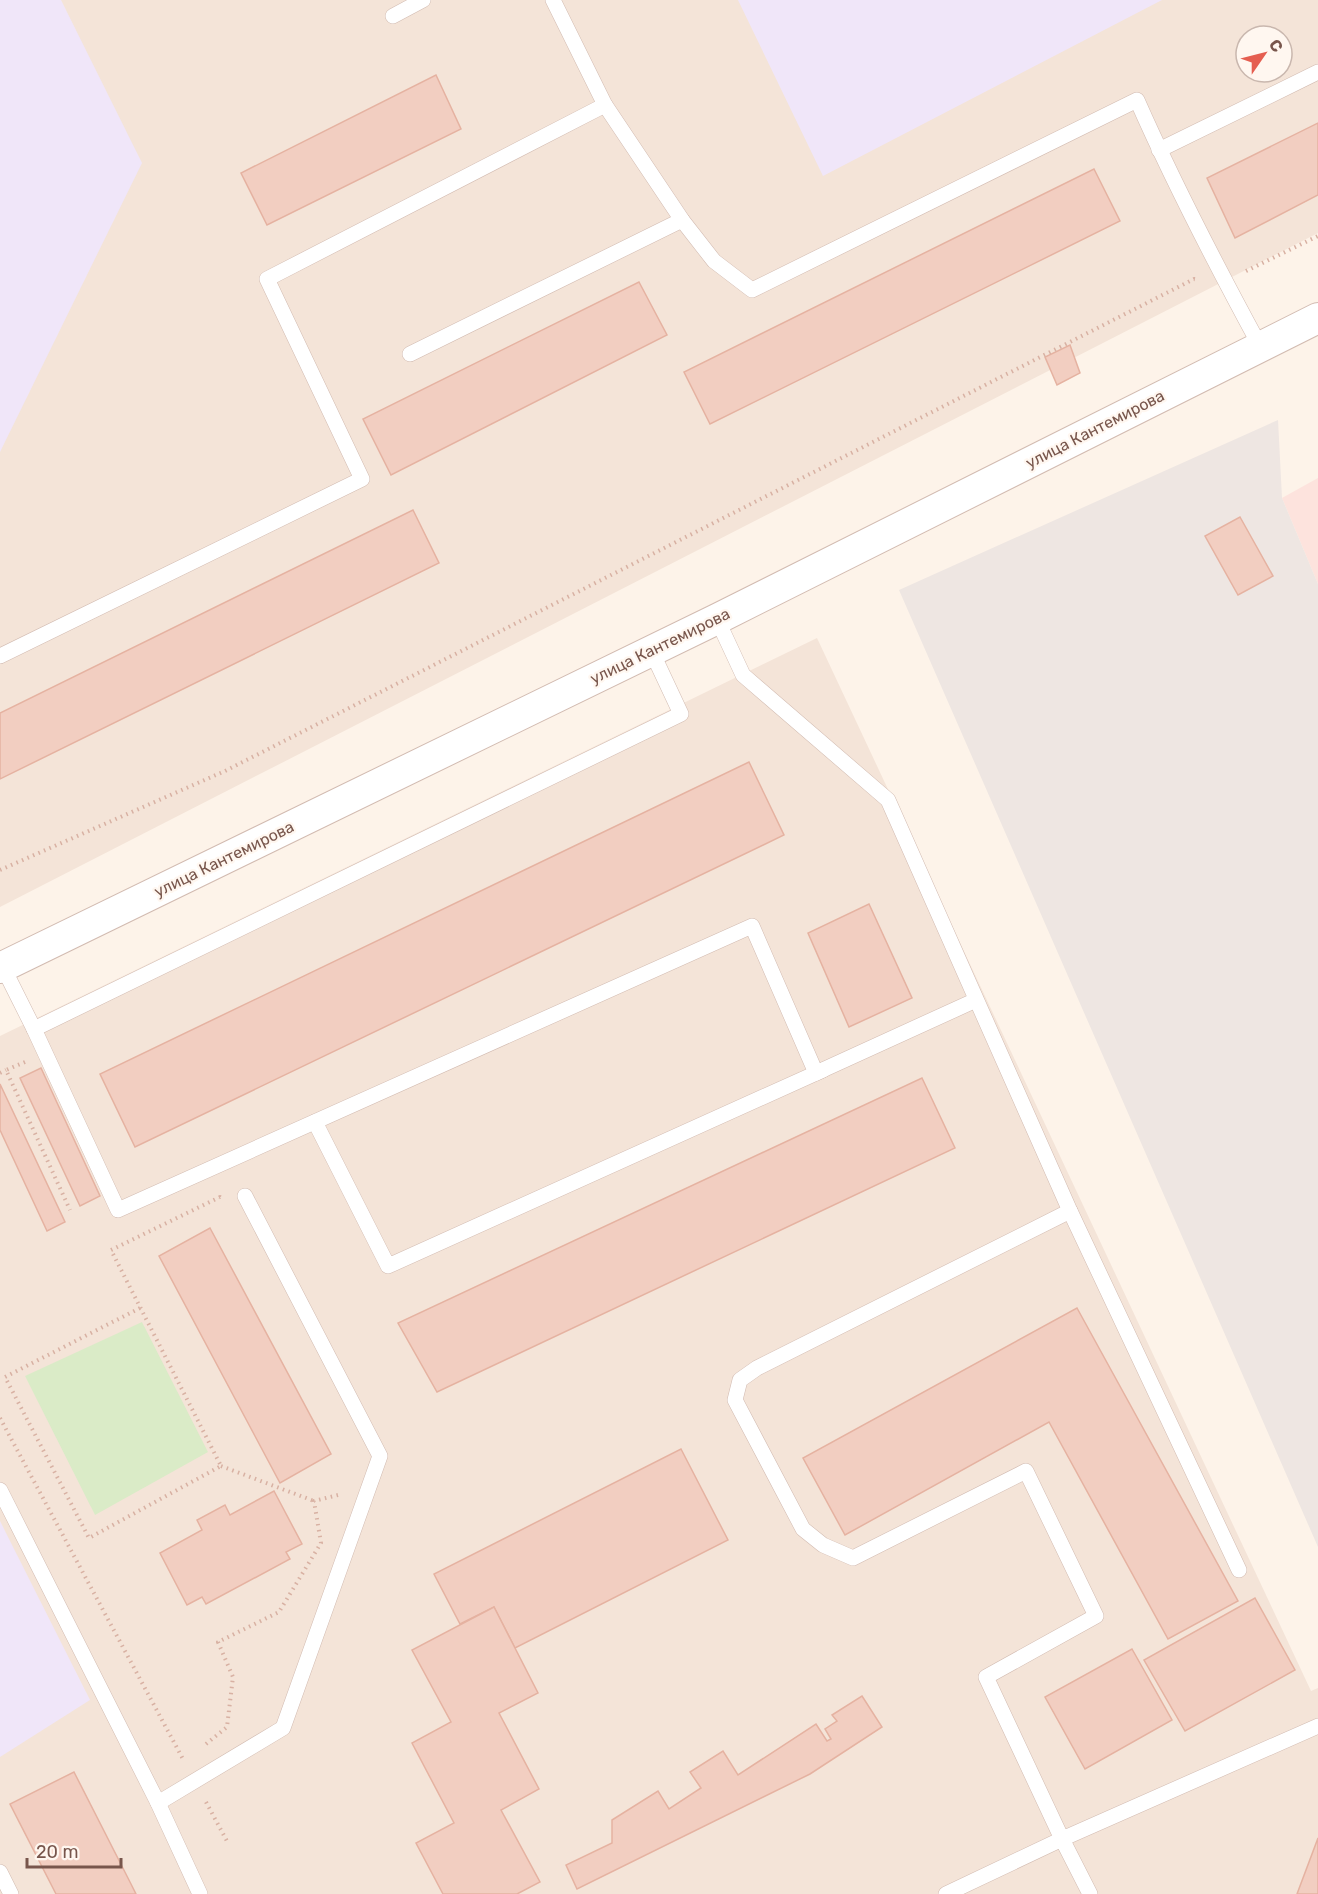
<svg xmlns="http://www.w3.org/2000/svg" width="1318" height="1894" viewBox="0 0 1318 1894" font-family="Rubik,sans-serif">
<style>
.residential{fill:#f4e4d8;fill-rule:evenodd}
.commercial{fill:#fde3dd}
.industrial{fill:#eee6e2}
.education{fill:#f0e6f9}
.green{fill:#daebc7}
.building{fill:#f2cec1;stroke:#e5b2a1;stroke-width:1.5}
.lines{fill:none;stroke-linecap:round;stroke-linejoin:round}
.service-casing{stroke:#d2bbb1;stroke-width:16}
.minor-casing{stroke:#d2bbb1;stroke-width:32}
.path{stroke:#d8b1a3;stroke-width:4;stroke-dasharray:1.5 4.5;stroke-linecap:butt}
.service{stroke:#fff;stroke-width:15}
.minor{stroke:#fff;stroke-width:30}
.labels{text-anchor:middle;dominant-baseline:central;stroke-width:4.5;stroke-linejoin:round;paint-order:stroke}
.street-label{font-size:16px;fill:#78564c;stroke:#fff7f0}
</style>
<rect width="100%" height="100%" fill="#fdf3e9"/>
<g class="residential">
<path d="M 0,0 L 1318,0 L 1318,233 L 0,907 ZM 1246,36 L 1282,36 L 1282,72 L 1246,72 Z"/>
<polygon points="817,638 1311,1691 1318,1688 1318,1894 0,1894 0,1036"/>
</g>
<polygon class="commercial" points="1318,478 1318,584 1282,498"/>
<polygon class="industrial" points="1278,420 1282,498 1318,584 1318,1547 899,590"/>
<g class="education">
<polygon points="0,0 61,0 142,163 0,452"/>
<polygon points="738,0 1162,0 823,176"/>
<polygon points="0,1521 90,1700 0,1757"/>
</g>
<polygon class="green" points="142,1322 208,1452 95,1515 25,1376"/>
<g class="building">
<polygon points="436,75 461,129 267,225 241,173"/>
<polygon points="1318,123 1318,195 1235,238 1207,178"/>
<polygon points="1094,169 1120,221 710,424 684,372"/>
<polygon points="639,282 667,335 391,475 363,419"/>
<polygon points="1070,345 1080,373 1057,385 1045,357"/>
<polygon points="413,510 439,563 0,779 0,713"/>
<polygon points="1240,517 1273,576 1238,595 1205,536"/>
<polygon points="749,762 784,835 135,1147 100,1074"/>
<polygon points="869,904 912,998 849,1027 808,933"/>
<polygon points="41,1068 100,1196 80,1206 20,1078"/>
<polygon points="922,1078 955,1148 437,1392 398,1323"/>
<polygon points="0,1084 65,1222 47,1231 0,1130"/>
<polygon points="210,1228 331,1454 280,1483 159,1256"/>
<polygon points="1077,1308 1238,1601 1168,1639 1049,1422 845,1535 803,1458"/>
<polygon points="681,1449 728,1540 515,1648 494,1607 460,1624 434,1574"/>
<polygon points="274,1491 302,1544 286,1552 290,1559 206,1604 202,1597 187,1605 160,1553 202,1530 197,1520 225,1505 230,1515"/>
<polygon points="1255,1598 1295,1670 1185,1731 1144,1660"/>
<polygon points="494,1607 538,1693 499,1713 539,1789 501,1810 540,1882 517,1894 443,1894 416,1843 454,1823 412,1743 451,1722 412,1650"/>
<polygon points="1132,1649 1172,1720 1085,1769 1045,1697"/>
<polygon points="862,1696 882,1727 810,1774 577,1889 566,1865 612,1843 612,1820 658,1791 669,1809 701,1788 690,1772 723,1751 738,1775 816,1724 827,1741 831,1739 825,1729 837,1721 832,1715"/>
<polygon points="74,1772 131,1884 136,1894 56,1894 10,1804"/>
<polygon points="1318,1838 1318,1894 1297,1894"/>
</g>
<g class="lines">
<defs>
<g id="service">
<path d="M 553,0 L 605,105 L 682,220 L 714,261 L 752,290 L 1137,100 C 1174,184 1216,265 1260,346"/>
<polyline points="393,16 423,0"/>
<polyline points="1159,150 1318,72"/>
<polyline points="410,354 682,220"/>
<polyline points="717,619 743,675 888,800 1070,1211 1239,1570"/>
<polyline points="0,656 362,479 267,279 605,105"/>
<polyline points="3,967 34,1029 118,1210 752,926 816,1073 976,1000"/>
<polyline points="34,1029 681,714 651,650"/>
<polyline points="315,1122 388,1266 823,1070"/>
<polyline points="1070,1211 757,1368 740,1380 735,1400 803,1529 823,1545 853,1558 1026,1471 1096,1616 986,1677 1062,1839 1318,1726"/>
<polyline points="0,1490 158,1803 200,1894"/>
<polyline points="158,1803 283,1728 380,1456 245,1196"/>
<polyline points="0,1872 11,1894"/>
<polyline points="946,1894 1062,1839 1090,1894"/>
</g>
<polyline id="minor" points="0,968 717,619 1318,318"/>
</defs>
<use href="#service" class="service-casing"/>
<use href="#minor" class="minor-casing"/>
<g class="path">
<polyline points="1246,271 1318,236"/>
<polyline points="0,870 225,771 1194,279 1199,280"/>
<polyline points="25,1062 6,1070 70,1210"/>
<polyline points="0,1073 6,1070"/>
<polyline points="140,1308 5,1377 89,1538 221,1466 111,1250 220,1197 221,1198"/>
<polyline points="0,1418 184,1761"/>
<polyline points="221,1466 314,1501"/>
<polyline points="206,1744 227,1727 233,1677 218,1642 279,1612 321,1543 314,1501 342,1494"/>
<polyline points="206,1802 228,1843"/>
</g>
<use href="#service" class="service"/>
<use href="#minor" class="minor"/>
</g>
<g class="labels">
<g class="street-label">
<text transform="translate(1095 429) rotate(-27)">улица Кантемирова</text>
<text transform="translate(660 646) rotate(-26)">улица Кантемирова</text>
<text transform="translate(224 859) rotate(-26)">улица Кантемирова</text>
</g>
</g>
<g transform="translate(1264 54) rotate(55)"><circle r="28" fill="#fff7f0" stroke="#c9b7ae" stroke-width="1.5"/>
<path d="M0-4.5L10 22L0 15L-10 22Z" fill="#e55e50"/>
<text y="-9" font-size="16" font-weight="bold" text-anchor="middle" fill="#78564c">С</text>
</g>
<path d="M27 1858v9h94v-9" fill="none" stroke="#78564c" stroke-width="3"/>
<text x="36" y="1858" font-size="18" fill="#78564c" stroke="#fff7f0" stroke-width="4.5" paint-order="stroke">20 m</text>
</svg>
